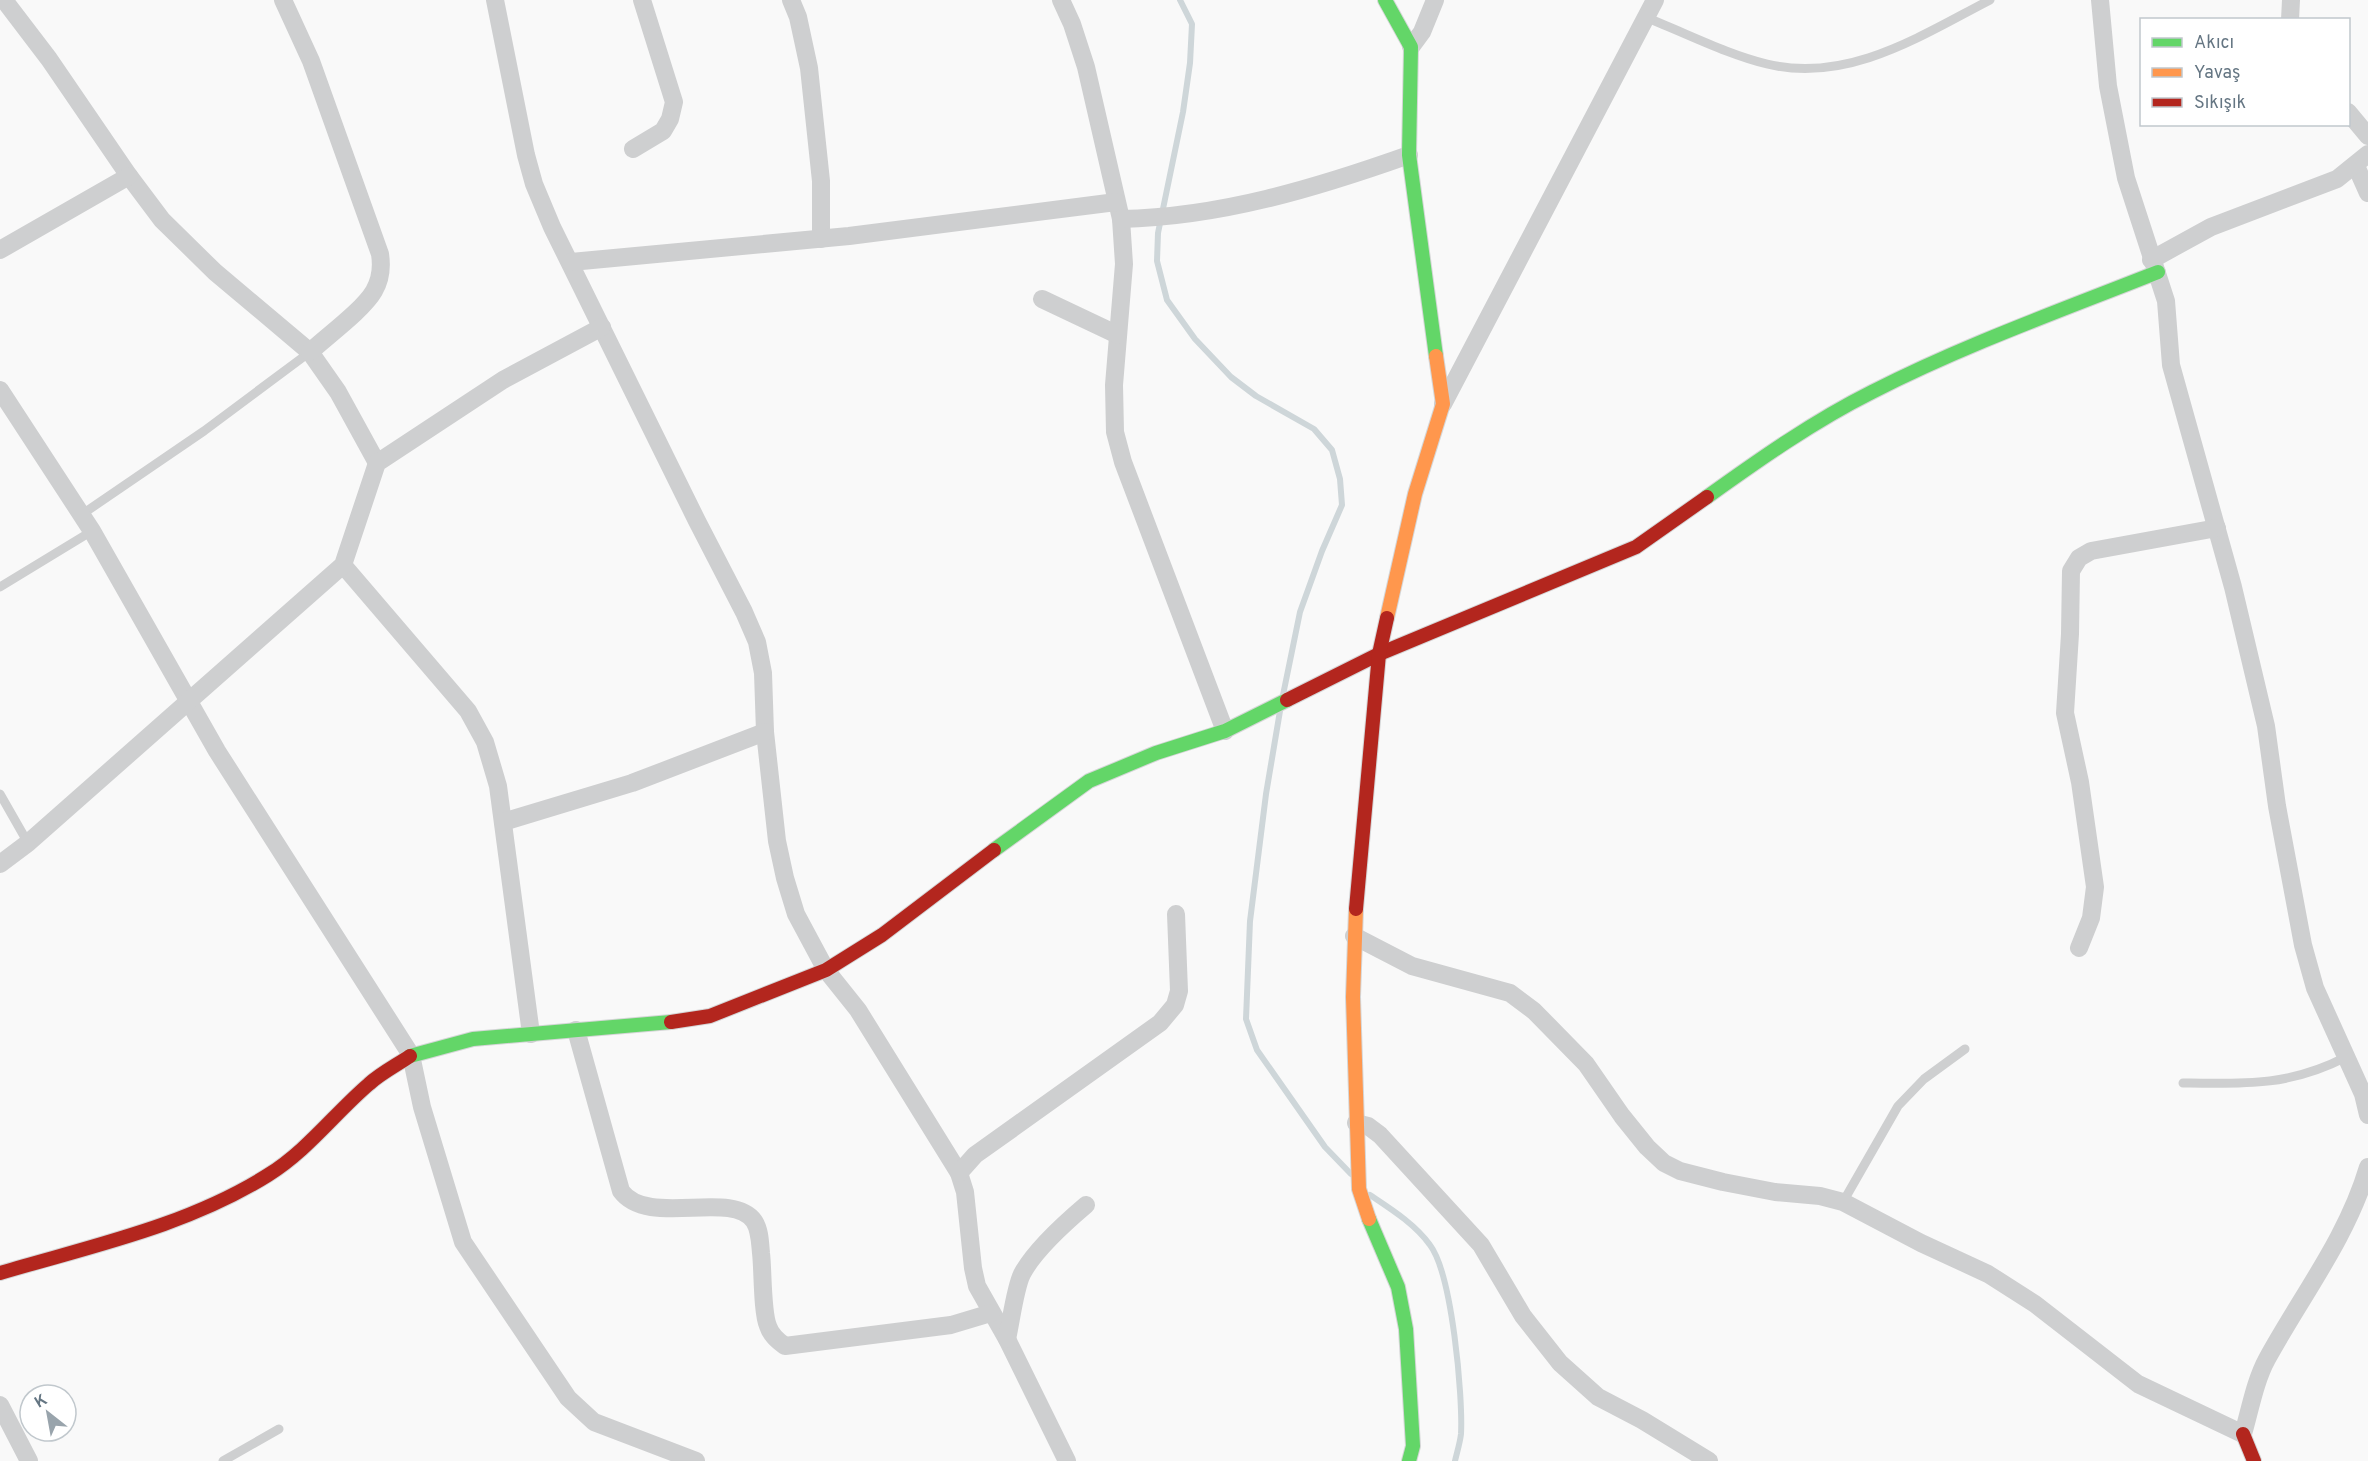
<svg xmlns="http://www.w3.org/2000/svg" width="2368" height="1461" viewBox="0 0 2368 1461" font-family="Overpass,sans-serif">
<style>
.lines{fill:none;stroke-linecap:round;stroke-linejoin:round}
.stream{stroke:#ced6d9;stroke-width:6}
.fast-casing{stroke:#d5d6d7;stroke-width:16}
.slow-casing{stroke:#d5d6d7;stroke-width:16}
.jam-casing{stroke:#d5d6d7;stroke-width:16}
.lane{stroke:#cecfd0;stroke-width:9}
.street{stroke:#cecfd0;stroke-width:18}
.fast{stroke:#63d668;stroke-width:14}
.slow{stroke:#ff974d;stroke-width:14}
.jam{stroke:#b3261e;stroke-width:14}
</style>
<rect width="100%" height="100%" fill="#f9f9f9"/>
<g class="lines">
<g class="stream">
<polyline points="1180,0 1192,24 1190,63 1183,112 1158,233 1157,261 1167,300 1195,339 1231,377 1256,396 1314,429 1332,450 1340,479 1342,505 1322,551 1300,612 1283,695"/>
<polyline points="1280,711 1266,794 1250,921 1246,1019 1257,1050 1325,1147 1351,1174"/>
<path d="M 1370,1195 C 1391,1209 1415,1224 1430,1245 C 1452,1274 1463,1396 1461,1434 C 1460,1443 1457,1452 1455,1461"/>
</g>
<defs>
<g id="fast">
<polyline points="1385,0 1411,47 1409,155 1436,356"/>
<path d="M 1707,497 C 1760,459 1814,421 1872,392 C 1964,345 2062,310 2158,272"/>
<polyline points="994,850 1089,781 1156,753 1225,731 1287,700"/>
<polyline points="410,1056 473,1039 671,1022"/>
<polyline points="1369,1219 1398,1287 1406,1329 1413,1446 1409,1461"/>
</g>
<g id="slow">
<polyline points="1387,618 1415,494 1443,404 1436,356"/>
<polyline points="1356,909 1353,997 1359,1189 1369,1219"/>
</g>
<g id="jam">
<polyline points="1287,700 1379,654 1636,547 1707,497"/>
<polyline points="1356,909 1379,654 1387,618"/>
<polyline points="671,1022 710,1016 826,970 882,935 994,850"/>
<path d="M 0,1273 C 91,1246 187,1226 268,1175 C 307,1151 335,1113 369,1084 C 381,1073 397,1065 410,1056"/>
<polyline points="2243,1434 2254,1461"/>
</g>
</defs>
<use href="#fast" class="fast-casing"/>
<use href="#slow" class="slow-casing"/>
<use href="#jam" class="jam-casing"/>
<g class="lane">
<path d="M 1647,18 C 1686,33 1726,54 1767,64 C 1848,84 1922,35 1990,0"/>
<polyline points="81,515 204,431 310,352"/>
<polyline points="0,587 92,531"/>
<polyline points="0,794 28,843"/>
<path d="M 2183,1083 C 2245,1084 2290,1086 2346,1057"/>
<polyline points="1843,1202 1898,1106 1924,1079 1965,1049"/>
<polyline points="223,1461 279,1429"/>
</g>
<g class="street">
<polyline points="4,0 49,59 129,176 162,220 215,272 310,352 338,392 377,463"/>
<path d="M 283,0 L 311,61 L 380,254 C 382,267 381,279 374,291 C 363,310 327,336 310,352"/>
<polyline points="495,0 526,155 534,184 552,227 697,521 744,612 757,642 763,673 765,732 777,841 785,878 796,914 826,970 858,1010 959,1173 965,1192 973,1268 977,1286 1007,1339 1067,1461"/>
<polyline points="791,0 798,17 809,68 821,181 821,239"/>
<polyline points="1061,0 1072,24 1086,67 1121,219 1124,264 1114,385 1115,432 1123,462 1225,731"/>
<polyline points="2100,0 2108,86 2126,178 2166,301 2171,365 2233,587 2266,726 2277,806 2303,945 2315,988 2363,1094 2368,1115"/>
<polyline points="2290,20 2291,0"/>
<polyline points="1411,47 1422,32 1435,0"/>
<polyline points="2348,112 2368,136"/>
<polyline points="633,149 663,131 670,119 674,102 642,0"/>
<polyline points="2356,166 2368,193"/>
<path d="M 1121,219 C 1220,217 1316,188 1409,155"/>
<polyline points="0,250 129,176"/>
<polyline points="2151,260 2211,227 2337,179 2368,154"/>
<polyline points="571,262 849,236 1116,202"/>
<polyline points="1042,299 1118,335"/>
<polyline points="0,390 92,531 217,751 411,1055 422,1107 463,1242 568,1398 594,1422 696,1461"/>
<polyline points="1443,404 1655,0"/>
<polyline points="343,565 468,711 485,742 498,786 531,1034"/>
<polyline points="503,822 632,783 765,732"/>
<polyline points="0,864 28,843 343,565 377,463 503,380 602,327"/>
<path d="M 1354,936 L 1412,966 L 1510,993 L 1534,1011 L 1586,1064 L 1622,1116 L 1647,1147 L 1664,1163 L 1680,1171 L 1723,1182 L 1775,1192 L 1820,1196 L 1843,1202 L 1921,1243 L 1988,1274 L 2035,1304 L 2138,1384 L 2243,1434 C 2250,1410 2255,1381 2267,1359 C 2302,1295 2347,1238 2368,1167"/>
<polyline points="2079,948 2091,918 2095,887 2080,782 2065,713 2070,634 2071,571 2079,558 2091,551 2217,528"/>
<path d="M 576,1030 L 621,1191 C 648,1228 731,1189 754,1221 C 760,1230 760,1243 761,1253 C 763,1269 762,1312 768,1326 C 771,1335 777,1340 785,1346 L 951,1325 L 991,1313"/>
<polyline points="1356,1123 1368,1126 1380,1135 1481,1245 1523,1316 1560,1363 1598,1397 1642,1420 1709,1461"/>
<polyline points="959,1173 975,1155 1160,1023 1175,1005 1179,991 1176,914"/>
<path d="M 1007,1339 C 1011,1322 1015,1288 1022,1274 C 1034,1251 1066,1222 1086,1205"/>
<polyline points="0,1405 29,1461"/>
</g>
<use href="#fast" class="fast"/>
<use href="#slow" class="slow"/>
<use href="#jam" class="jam"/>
</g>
<rect x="2140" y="18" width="210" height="108" fill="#ffffff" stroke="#c1c8cd" stroke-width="1.5"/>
<rect x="2152" y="38" width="30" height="9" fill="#63d668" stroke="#c1c8cd" stroke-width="1.5"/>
<text x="2194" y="48" font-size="18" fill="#657683">Akıcı</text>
<rect x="2152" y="68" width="30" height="9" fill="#ff974d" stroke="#c1c8cd" stroke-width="1.5"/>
<text x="2194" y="78" font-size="18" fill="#657683">Yavaş</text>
<rect x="2152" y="98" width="30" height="9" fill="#b3261e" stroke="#c1c8cd" stroke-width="1.5"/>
<text x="2194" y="108" font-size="18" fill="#657683">Sıkışık</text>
<g transform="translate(48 1413) rotate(329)"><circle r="28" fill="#ffffff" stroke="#c1c8cd" stroke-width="1.5"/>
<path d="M0-4.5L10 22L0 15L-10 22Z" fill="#99a4ac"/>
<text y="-9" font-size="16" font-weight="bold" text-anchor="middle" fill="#657683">K</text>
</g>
</svg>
